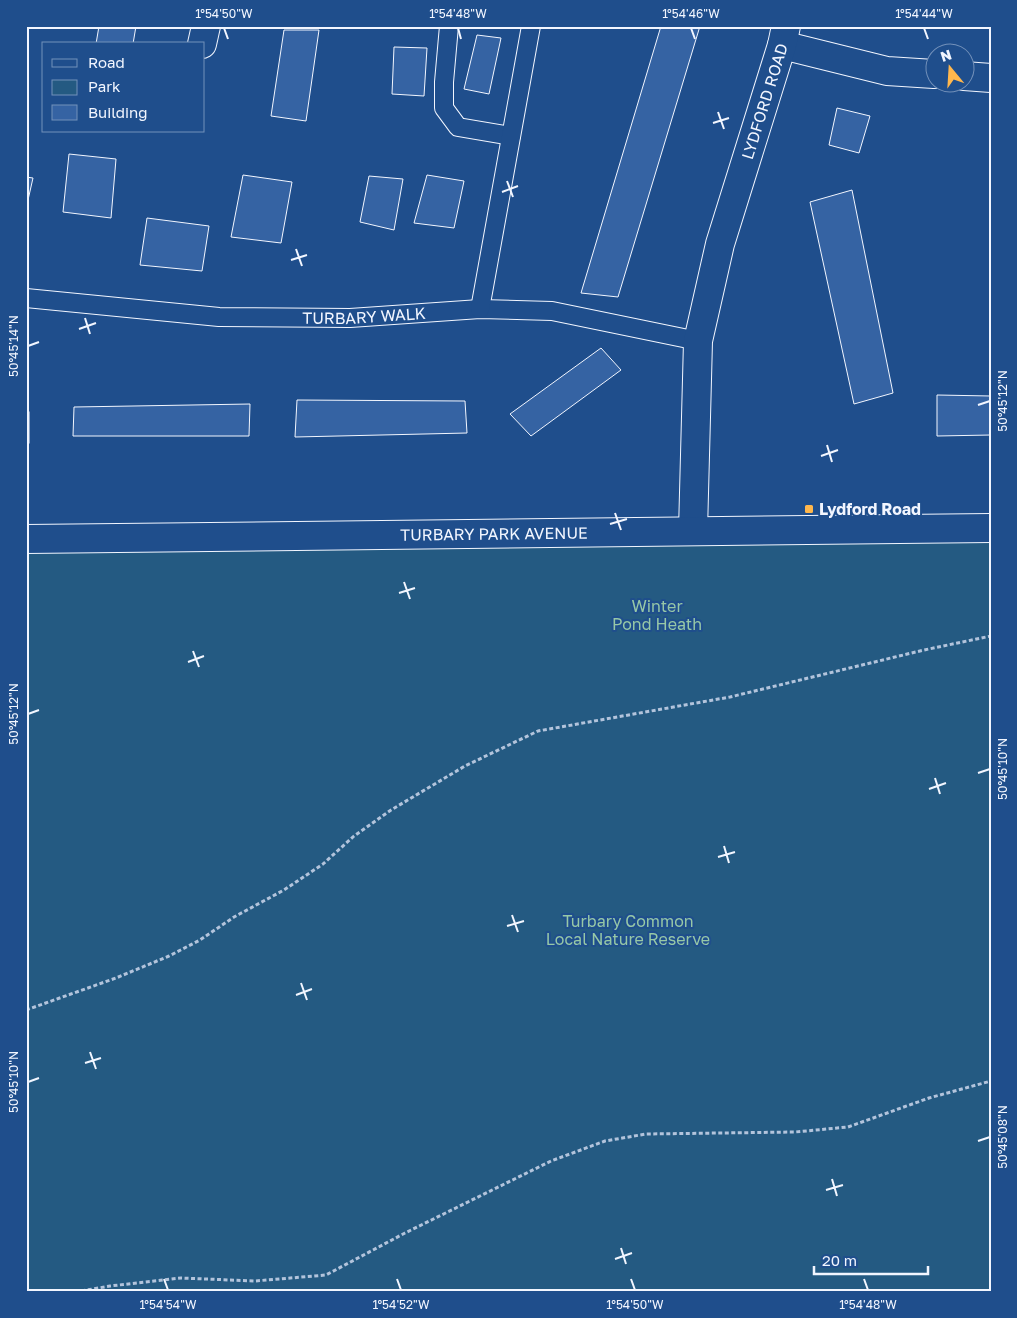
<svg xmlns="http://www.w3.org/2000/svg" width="1017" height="1318" viewBox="0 0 1017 1318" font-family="'Golos Text',sans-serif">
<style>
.green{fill:#245a82;stroke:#a8bbd7}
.building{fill:#3563a3;stroke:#f2f6ff}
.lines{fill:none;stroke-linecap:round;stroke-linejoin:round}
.service-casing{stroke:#f2f6ff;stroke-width:20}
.minor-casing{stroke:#f2f6ff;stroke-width:30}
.tertiary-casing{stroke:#f2f6ff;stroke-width:30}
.path{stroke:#b3c4dc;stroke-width:3;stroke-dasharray:4 2.5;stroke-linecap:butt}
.service{stroke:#1f4e8c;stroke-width:18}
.minor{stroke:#1f4e8c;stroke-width:28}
.tertiary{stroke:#1f4e8c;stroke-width:28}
.ticks{fill:none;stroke:#f2f6ff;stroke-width:2}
.poi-dot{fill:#ffb74d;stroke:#1f4e8c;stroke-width:2}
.labels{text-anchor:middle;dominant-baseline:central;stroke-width:4;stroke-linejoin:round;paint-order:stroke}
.street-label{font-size:16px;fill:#f2f6ff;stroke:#1f4e8c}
.poi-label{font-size:16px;font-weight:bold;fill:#f2f6ff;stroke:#1f4e8c;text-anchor:start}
.park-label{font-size:16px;fill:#97c8a6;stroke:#1f4e8c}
.neatline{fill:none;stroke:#f2f6ff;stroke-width:2}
.ticks-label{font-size:12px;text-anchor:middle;fill:#f2f6ff}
</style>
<rect width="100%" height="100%" fill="#1f4e8c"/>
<polygon class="green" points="991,528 991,1292 26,1292 26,539"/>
<g class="building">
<polygon points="99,26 136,26 133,44 96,44"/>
<polygon points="661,26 700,26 618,297 581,293"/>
<polygon points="284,30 319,30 306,121 271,116"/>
<polygon points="477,35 501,38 489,94 464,89"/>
<polygon points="394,47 427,48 424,96 392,94"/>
<polygon points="837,108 870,116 859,153 829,145"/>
<polygon points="69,154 116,159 111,218 63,212"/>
<polygon points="243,175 292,182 281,243 231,237"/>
<polygon points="427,175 464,181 454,228 414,223"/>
<polygon points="369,176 403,179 394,230 360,222"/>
<polygon points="26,177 33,178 28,200 26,200"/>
<polygon points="852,190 893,393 854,404 810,202"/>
<polygon points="147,218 209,226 202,271 140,265"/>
<polygon points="601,348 621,370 531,436 510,414"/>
<polygon points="937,395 991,396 991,435 937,436"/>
<polygon points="297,400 465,401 467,433 295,437"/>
<polygon points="250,404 249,436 73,436 74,407"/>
<rect x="26" y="412" width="3" height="31"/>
</g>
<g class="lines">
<defs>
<g id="service">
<polyline points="449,26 444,82 444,108 458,127 511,136"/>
<path id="s1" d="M 26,298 L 219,317 L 350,318 L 480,309 L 552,311 L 698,341"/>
<polyline points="480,309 531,26"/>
</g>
<g id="minor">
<polyline points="202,44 206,26"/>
<polyline points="782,45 887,71 934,74"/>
<polyline points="964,76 991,78"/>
<path id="s2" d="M 693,531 L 698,341 L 720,244 L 782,45 L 786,26"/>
</g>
<g id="tertiary">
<path id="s3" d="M 26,539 L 991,528"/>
</g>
</defs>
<use href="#service" class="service-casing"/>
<use href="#minor" class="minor-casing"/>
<use href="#tertiary" class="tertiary-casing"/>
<g class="path">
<polyline points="26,1010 116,978 169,956 200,940 234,917 284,890 323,864 354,836 391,810 465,766 538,731 730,697 924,650 991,636"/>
<polyline points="75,1292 110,1286 181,1278 255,1281 326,1275 405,1233 551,1161 605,1141 646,1134 795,1132 848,1127 929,1098 991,1081"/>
</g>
<use href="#service" class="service"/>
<use href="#minor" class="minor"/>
<use href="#tertiary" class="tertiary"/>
</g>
<path class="ticks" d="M 224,28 L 228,39M 458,28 L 461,39M 691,28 L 695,39M 924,28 L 928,39M 718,112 L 724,129M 713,123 L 729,118M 507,181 L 513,197M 502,192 L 518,186M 296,249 L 302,266M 291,260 L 307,255M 85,318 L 90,334M 79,329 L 96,323M 28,346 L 39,342M 978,405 L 990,401M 827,445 L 832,462M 821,456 L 838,450M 615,513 L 621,530M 610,524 L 627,519M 404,582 L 410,599M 399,593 L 415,588M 193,651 L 199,667M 188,662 L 204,656M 28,714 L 39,710M 978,773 L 990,769M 935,778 L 940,794M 929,789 L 946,783M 724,846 L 729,863M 718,857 L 735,852M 512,915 L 518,932M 507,926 L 524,921M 301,983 L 307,1000M 296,995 L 312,989M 90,1052 L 96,1069M 85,1063 L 101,1058M 28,1082 L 39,1078M 978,1141 L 990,1137M 832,1179 L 837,1196M 826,1190 L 843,1185M 621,1248 L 626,1264M 615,1259 L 632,1253M 164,1279 L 168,1290M 397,1279 L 401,1290M 631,1279 L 635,1290M 864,1279 L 868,1290"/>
<rect class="poi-dot" x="804" y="504" width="10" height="10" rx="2.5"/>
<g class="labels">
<g class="street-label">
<text stroke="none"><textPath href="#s2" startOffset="439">LYDFORD ROAD</textPath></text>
<text stroke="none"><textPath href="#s1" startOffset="339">TURBARY WALK</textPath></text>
<text stroke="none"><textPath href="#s3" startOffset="468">TURBARY PARK AVENUE</textPath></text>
</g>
<g class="poi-label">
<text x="819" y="509">Lydford Road</text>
</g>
<g class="park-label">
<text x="657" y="606">Winter<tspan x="657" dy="18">Pond Heath</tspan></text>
<text x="628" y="921">Turbary Common<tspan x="628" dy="18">Local Nature Reserve</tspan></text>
</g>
</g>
<rect width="1017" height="1318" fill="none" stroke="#1f4e8c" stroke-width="55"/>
<rect x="42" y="42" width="162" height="90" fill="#1f4e8c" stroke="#7391ba"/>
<rect x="52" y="59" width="25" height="8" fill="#1f4e8c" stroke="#7391ba"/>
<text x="88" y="68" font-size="15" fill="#f2f6ff">Road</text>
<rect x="52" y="80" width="25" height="15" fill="#245a82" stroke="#7391ba"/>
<text x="88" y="92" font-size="15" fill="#f2f6ff">Park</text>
<rect x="52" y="105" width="25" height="15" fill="#3563a3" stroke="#7391ba"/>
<text x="88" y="118" font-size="15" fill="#f2f6ff">Building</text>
<g transform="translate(950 68) rotate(342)"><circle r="24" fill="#1f4e8c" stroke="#7391ba"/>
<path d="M0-4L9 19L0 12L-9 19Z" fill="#ffb74d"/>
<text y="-8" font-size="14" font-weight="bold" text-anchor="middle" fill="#f2f6ff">N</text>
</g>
<path d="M814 1266v8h114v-8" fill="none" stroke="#f2f6ff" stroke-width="2.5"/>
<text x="822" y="1266" font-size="15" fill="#f2f6ff" stroke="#1f4e8c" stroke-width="4" paint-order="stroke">20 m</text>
<rect x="28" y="28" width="962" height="1262" class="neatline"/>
<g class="ticks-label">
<text x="224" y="18">1°54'50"W</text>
<text x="458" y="18">1°54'48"W</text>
<text x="691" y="18">1°54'46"W</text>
<text x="924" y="18">1°54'44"W</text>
<text transform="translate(14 346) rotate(-90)" y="4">50°45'14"N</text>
<text transform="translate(1003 401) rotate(-90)" y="4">50°45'12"N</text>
<text transform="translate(14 714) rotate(-90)" y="4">50°45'12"N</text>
<text transform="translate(1003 769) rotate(-90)" y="4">50°45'10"N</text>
<text transform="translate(14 1082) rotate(-90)" y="4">50°45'10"N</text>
<text transform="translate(1003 1137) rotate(-90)" y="4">50°45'08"N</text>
<text x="168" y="1309">1°54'54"W</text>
<text x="401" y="1309">1°54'52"W</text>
<text x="635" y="1309">1°54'50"W</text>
<text x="868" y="1309">1°54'48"W</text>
</g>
</svg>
